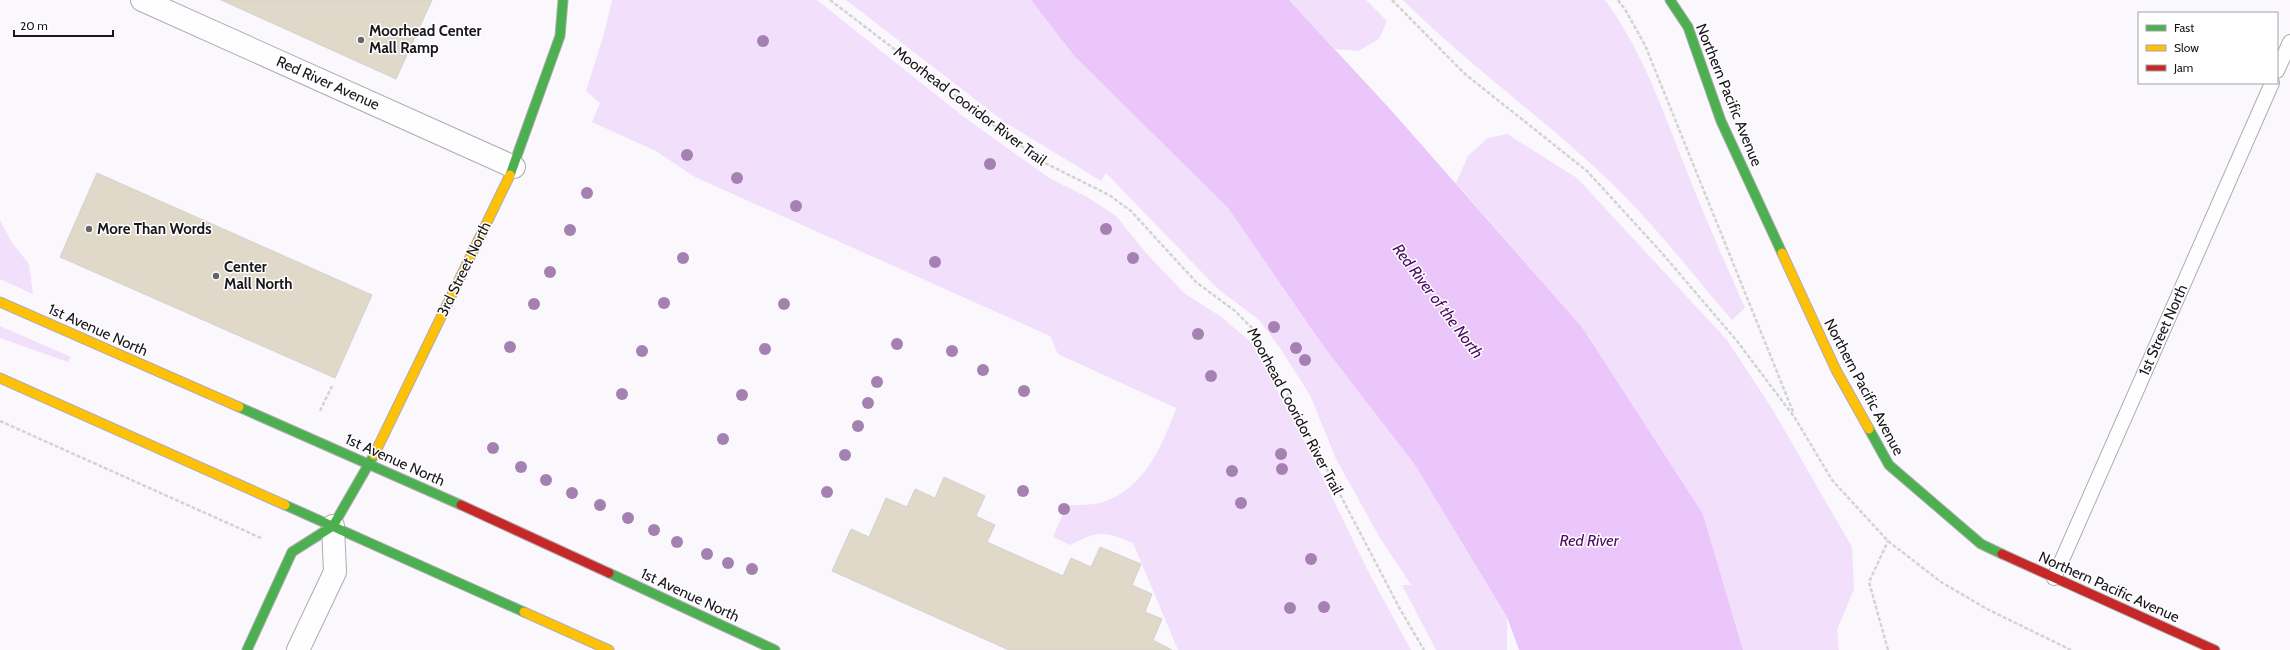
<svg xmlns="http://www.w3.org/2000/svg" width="2290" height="650" viewBox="0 0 2290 650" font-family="Cabin,sans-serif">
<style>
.green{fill:#f2dffb}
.water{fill:#ebc6fb}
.building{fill:#e0d8c9;stroke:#d4d2d0}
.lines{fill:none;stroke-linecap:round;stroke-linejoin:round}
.lane-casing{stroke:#aeacb0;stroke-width:16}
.street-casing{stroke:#aeacb0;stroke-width:24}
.fast-casing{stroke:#aeacb0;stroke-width:11}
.slow-casing{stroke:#aeacb0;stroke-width:11}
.jam-casing{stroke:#aeacb0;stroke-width:11}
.path{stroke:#d3d3d3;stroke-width:2.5;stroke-dasharray:4 2;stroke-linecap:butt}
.lane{stroke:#fefeff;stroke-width:14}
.street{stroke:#fefeff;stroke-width:22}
.fast{stroke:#4caf50;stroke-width:9}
.slow{stroke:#ffc107;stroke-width:9}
.jam{stroke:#c62828;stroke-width:9}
.tree{fill:#a481b1}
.poi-dot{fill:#68656a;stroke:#fff;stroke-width:1.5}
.labels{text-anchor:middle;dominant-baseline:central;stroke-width:3;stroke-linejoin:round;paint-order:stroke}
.poi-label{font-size:15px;font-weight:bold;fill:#1a161b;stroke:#fff;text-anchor:start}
.street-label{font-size:15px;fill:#1a161b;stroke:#fff}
.water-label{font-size:16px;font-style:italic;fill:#4c0a62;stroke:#fff}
</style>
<rect width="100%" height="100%" fill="#faf8fc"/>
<g class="green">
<path d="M 612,0 L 817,0 L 964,117 L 1049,178 L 1087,197 L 1116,216 L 1147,254 L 1184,293 L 1220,316 L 1252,343 L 1312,456 L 1368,571 L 1411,650 L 1178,650 L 1133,543 C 1102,531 1100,530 1070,545 L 1053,537 L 1067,505 C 1076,505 1086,505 1095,504 C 1141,495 1162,448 1176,408 L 1058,354 L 1050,336 L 695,177 L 656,151 L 592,122 L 600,103 L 586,91 L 604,34 Z"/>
<polygon points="846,0 1031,0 1075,57 1228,208 1324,347 1415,465 1507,617 1507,650 1436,650 1402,585 1411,585 1380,538 1336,459 1310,395 1280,348 1259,320 1218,289 1106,173 1101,181 1006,123"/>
<polygon points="1289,0 1366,0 1387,21 1379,39 1358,51 1335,49"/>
<path d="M 1403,0 L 1605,0 C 1642,50 1663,111 1686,169 C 1704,216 1725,262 1745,308 L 1732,320 C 1689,270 1648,216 1599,171 C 1535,112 1464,61 1403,0 Z"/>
<polygon points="1507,134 1577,178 1727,340 1771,407 1852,547 1854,589 1837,630 1839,650 1743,650 1703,514 1582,327 1456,183 1468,156 1488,138"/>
<polygon points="0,220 12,243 29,264 33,294 0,279"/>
<polygon points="0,326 71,357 68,362 0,338"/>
</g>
<polygon class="water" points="1031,0 1289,0 1390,109 1582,327 1703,514 1743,650 1519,650 1507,617 1415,465 1324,347 1228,208 1075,57"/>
<g class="building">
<polygon points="221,0 432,0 396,79"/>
<polygon points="97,173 372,295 335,378 60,257"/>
<polygon points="944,477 985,496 976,516 995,525 987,542 1063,576 1071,558 1091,567 1100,547 1141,564 1132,585 1152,594 1145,612 1162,619 1153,640 1172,650 1009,650 832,571 851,529 869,537 886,498 907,507 915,489 935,498"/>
</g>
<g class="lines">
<defs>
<g id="lane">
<polyline points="2277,71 2290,42"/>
<polyline points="2054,578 2272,83"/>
</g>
<g id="street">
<polyline points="142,0 514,167"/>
<polyline points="298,650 335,572 333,526"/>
</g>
<g id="fast">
<polyline points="1670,0 1688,27 1721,121 1782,253"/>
<polyline points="510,175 560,36 563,0"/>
<polyline points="239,407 461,505"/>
<polyline points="1869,429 1889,465 1981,544 2002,554"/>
<polyline points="285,505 524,612"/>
<polyline points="609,573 775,650"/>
<polyline points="247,650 292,552 333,526 374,455"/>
</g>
<g id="slow">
<polyline points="1782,253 1836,370 1869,429"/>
<polyline points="0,302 239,407"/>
<polyline points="0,378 285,505"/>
<polyline points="374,455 510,175"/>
<polyline points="524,612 609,650"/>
</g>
<g id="jam">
<polyline points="461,505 609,573"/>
<polyline points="2002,554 2215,650"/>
</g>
</defs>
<use href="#lane" class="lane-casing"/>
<use href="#street" class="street-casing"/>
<use href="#fast" class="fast-casing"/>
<use href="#slow" class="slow-casing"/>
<use href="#jam" class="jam-casing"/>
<g class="path">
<polyline points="830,0 1041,161 1109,195 1131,211 1196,282 1235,311 1254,330 1400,609 1424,650"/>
<polyline points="1392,0 1465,74 1587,171 1661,252 1737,341 1795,418 1832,480 1888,541 1941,582 1987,609 2071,650"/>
<polyline points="1618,0 1626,11 1645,45 1794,414"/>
<polyline points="320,411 332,386"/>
<polyline points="0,421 261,538"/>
<polyline points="1888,650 1869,582 1888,541"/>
</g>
<use href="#lane" class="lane"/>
<use href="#street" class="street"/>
<use href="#fast" class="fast"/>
<use href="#slow" class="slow"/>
<use href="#jam" class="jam"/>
</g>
<g class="tree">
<circle cx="763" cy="41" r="6"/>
<circle cx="687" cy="155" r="6"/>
<circle cx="990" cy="164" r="6"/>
<circle cx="737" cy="178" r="6"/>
<circle cx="587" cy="193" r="6"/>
<circle cx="796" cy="206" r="6"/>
<circle cx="1106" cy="229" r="6"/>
<circle cx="570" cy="230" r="6"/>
<circle cx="683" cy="258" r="6"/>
<circle cx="1133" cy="258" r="6"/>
<circle cx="935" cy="262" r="6"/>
<circle cx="550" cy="272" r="6"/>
<circle cx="664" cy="303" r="6"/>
<circle cx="534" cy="304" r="6"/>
<circle cx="784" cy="304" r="6"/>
<circle cx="1274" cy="327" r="6"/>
<circle cx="1198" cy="334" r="6"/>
<circle cx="897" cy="344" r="6"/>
<circle cx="510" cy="347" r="6"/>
<circle cx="1296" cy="348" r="6"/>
<circle cx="765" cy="349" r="6"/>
<circle cx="642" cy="351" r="6"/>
<circle cx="952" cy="351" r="6"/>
<circle cx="1305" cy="360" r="6"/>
<circle cx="983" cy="370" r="6"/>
<circle cx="1211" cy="376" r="6"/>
<circle cx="877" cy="382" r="6"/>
<circle cx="1024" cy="391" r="6"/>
<circle cx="622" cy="394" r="6"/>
<circle cx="742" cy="395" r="6"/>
<circle cx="868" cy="403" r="6"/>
<circle cx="858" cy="426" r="6"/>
<circle cx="723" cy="439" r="6"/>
<circle cx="493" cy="448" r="6"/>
<circle cx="1281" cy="454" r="6"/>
<circle cx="845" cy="455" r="6"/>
<circle cx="521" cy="467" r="6"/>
<circle cx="1282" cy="469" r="6"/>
<circle cx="1232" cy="471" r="6"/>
<circle cx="546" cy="480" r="6"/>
<circle cx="1023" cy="491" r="6"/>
<circle cx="827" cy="492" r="6"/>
<circle cx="572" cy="493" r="6"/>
<circle cx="1241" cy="503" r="6"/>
<circle cx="600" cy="505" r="6"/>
<circle cx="1064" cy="509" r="6"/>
<circle cx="628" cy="518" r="6"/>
<circle cx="654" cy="530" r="6"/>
<circle cx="677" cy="542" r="6"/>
<circle cx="707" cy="554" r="6"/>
<circle cx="1311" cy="559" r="6"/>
<circle cx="728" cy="563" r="6"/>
<circle cx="752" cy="569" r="6"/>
<circle cx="1324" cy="607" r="6"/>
<circle cx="1290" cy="608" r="6"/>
</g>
<g class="poi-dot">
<circle cx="361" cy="40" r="4"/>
<circle cx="89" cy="229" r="4"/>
<circle cx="216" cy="276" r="4"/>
</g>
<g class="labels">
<g class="poi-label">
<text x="369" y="31">Moorhead Center<tspan x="369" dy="17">Mall Ramp</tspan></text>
<text x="97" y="229">More Than Words</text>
<text x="224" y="267">Center<tspan x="224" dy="17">Mall North</tspan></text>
</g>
<g class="street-label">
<text transform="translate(328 83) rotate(24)">Red River Avenue</text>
<text transform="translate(1729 95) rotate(68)">Northern Pacific Avenue</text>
<text transform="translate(970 106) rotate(37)">Moorhead Cooridor River Trail</text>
<text transform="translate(464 269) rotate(-64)">3rd Street North</text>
<text transform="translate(98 330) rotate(24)">1st Avenue North</text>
<text transform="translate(2163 330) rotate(-66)">1st Street North</text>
<text transform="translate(1864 387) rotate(62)">Northern Pacific Avenue</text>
<text transform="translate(1295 411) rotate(62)">Moorhead Cooridor River Trail</text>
<text transform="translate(395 460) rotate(24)">1st Avenue North</text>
<text transform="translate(2109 587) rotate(24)">Northern Pacific Avenue</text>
<text transform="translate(690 595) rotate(25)">1st Avenue North</text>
</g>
<g class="water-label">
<text transform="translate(1438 301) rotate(53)">Red River of the North</text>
<text x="1589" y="540">Red River</text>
</g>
</g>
<rect x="2138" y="12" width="140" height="72" fill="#ffffff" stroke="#a3a2a4"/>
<rect x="2146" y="25" width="20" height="6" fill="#4caf50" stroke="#a3a2a4"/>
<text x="2174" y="32" font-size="12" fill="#1a161b">Fast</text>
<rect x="2146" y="45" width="20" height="6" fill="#ffc107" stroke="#a3a2a4"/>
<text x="2174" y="52" font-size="12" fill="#1a161b">Slow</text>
<rect x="2146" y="65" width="20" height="6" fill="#c62828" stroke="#a3a2a4"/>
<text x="2174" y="72" font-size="12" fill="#1a161b">Jam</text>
<path d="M14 30v6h99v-6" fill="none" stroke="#1a161b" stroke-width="2"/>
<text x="20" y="30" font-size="12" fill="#1a161b" stroke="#ffffff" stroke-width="3" paint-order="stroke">20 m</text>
</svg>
